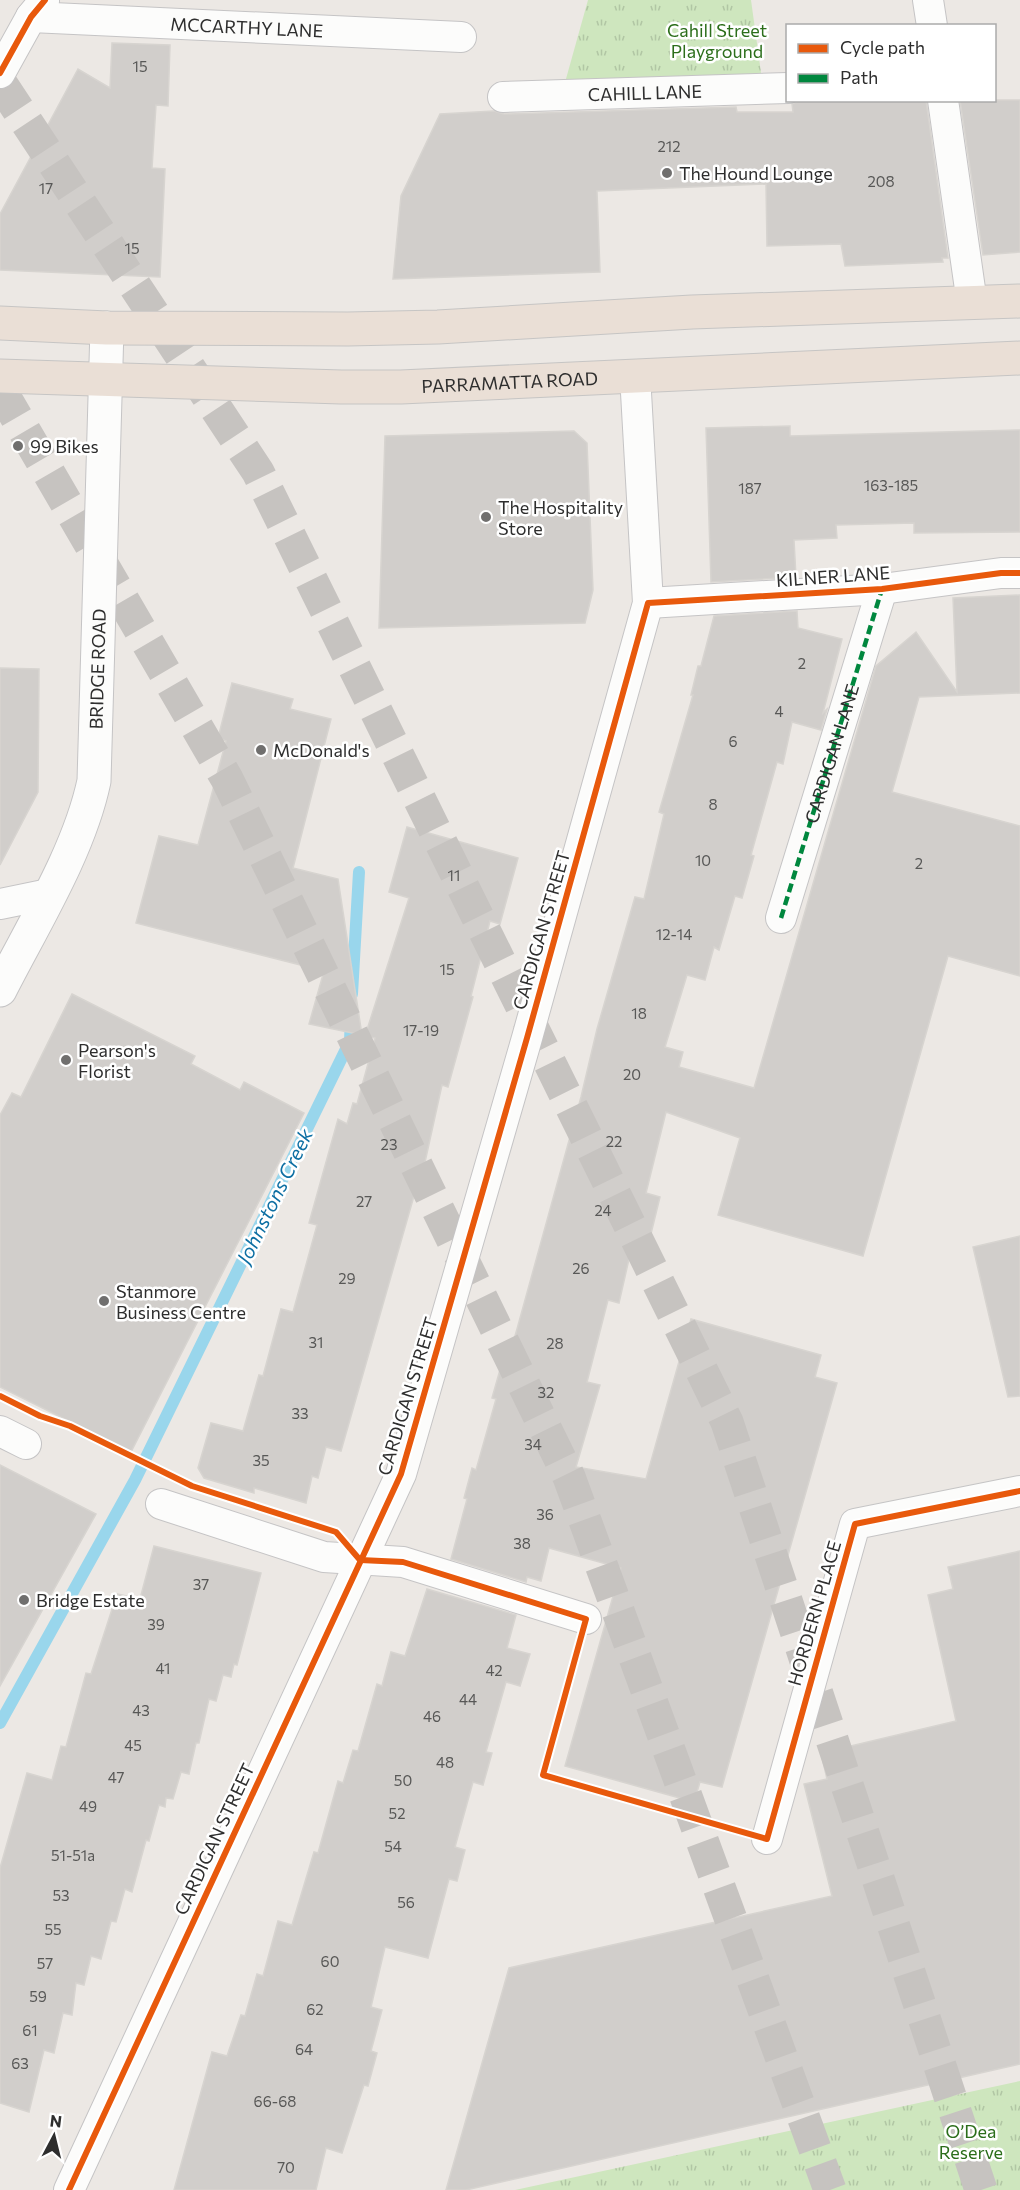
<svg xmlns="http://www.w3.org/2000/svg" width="1020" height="2190" viewBox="0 0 1020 2190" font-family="Commissioner,sans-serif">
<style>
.grass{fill:url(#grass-tufts)}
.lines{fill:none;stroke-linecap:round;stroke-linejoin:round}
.stream{stroke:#99d6ec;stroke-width:12}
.building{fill:#d1cecb;stroke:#d7d4d0;stroke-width:1.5}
.highway-tunnel{stroke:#c6c3c0;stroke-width:33;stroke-dasharray:33 16;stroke-linecap:butt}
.street-casing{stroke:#c5c4c5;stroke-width:32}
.secondary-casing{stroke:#c5c4c5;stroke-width:35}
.highway-casing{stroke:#c6c5c4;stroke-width:35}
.street{stroke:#fcfcfb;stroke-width:30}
.secondary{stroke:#fcfcfb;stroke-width:33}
.highway{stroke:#eadfd6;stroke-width:33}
.quiet{stroke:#00873e;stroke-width:4.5;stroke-dasharray:9 4.5;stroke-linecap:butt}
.cycleway-casing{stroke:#fff;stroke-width:10}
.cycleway{stroke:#e8590c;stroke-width:6}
.poi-dot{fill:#706f6e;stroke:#fff;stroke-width:2}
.labels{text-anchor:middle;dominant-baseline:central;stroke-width:5;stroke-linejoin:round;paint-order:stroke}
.number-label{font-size:15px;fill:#585857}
.street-label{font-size:18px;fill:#2e2e2e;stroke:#fff}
.park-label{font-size:18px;fill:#2c6e1b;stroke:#fff}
.poi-label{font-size:18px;fill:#2e2e2e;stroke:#fff;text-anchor:start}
.water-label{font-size:20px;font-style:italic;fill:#0d6fa3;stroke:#fff}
</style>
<defs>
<pattern id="grass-tufts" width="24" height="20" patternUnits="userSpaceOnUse" patternTransform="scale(1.5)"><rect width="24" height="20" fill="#cee6be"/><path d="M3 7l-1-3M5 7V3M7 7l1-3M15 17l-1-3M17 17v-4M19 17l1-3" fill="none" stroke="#b1c6a4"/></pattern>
</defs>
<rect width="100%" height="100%" fill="#ece8e4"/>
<g class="grass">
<polygon points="588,0 751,0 762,80 564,86"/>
<polygon points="1020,2081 1020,2190 515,2190"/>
</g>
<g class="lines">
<g class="stream">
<polyline points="352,994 359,872"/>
<polyline points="0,1723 135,1480 350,1041 351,1017"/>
</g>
</g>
<g class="building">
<polygon points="112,43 170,45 168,106 156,105 152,168 165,169 160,277 0,270 0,214 78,69 110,88"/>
<polygon points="799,100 926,100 948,258 942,258 943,262 845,266 841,244 767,246 766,184 597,191 600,272 393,279 401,196 440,114 494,111 504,114 736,107 737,112 793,112 792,104"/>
<polygon points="960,100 1020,100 1020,252 983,255"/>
<polygon points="790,426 790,436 1020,430 1020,532 914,533 914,523 836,525 837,538 794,540 796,577 711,582 706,428"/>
<polygon points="574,431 587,443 593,590 585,623 379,628 385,436"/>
<polygon points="1020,595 1020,693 919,697 892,792 1020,826 1020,976 948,956 863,1256 718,1215 740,1138 666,1112 646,1193 660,1197 647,1250 632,1246 619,1303 608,1300 587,1382 600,1385 576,1467 646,1479 691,1319 821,1355 815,1377 837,1383 722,1787 700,1782 694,1802 565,1766 621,1568 549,1548 541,1581 527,1577 526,1582 451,1559 467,1499 464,1498 472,1468 476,1470 496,1399 492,1398 503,1359 508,1360 517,1329 581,1097 597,1029 635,897 644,899 664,814 659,812 693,695 691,695 698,666 701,666 714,616 797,611 798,628 842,639 823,713 827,709 821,730 792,722 783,764 777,762 751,855 754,856 742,898 735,896 719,950 714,947 705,980 687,975 665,1047 683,1052 679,1067 754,1088 876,666 916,632 957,692 953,598"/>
<polygon points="0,668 39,669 38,792 0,865"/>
<polygon points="232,683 293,699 290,709 331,719 293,868 338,879 362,1035 309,1024 324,971 136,923 159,836 198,845 226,741 218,738"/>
<polygon points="407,827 518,858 500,924 490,921 471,996 473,997 448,1087 442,1085 422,1176 420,1175 341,1451 326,1447 318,1478 312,1476 306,1503 254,1488 254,1493 204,1478 198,1468 211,1423 243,1431 259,1375 263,1376 281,1309 293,1312 317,1225 309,1223 338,1119 347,1124 353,1103 357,1104 375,1038 365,1036 409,898 389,892"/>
<polygon points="72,994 195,1056 191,1064 240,1090 244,1082 304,1113 131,1452 0,1387 0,1115 12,1093 21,1097"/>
<polygon points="1020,1236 1020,1396 1008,1397 973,1247"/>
<polygon points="0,1465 96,1514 0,1686"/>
<polygon points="154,1546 261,1573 237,1665 234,1664 231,1677 223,1675 216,1701 209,1699 199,1743 196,1743 189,1774 181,1772 173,1799 166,1798 165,1807 159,1805 149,1841 146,1840 132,1892 125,1889 116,1922 111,1921 101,1959 91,1956 84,1985 76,1983 72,2015 63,2013 54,2053 44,2050 29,2112 0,2103 0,1868 27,1773 52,1780 61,1746 66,1747 86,1673 91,1674 117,1594 140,1599"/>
<polygon points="1020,1551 1020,2064 466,2190 446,2190 509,1968 832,1896 804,1784 827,1779 821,1753 956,1721 928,1595 953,1589 948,1567"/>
<polygon points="427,1589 516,1615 507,1648 530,1654 520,1686 506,1682 486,1752 492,1753 483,1785 473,1782 455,1847 465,1850 457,1881 449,1879 428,1958 385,1947 371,2007 382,2010 371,2051 377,2053 368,2086 364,2085 342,2153 326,2148 316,2190 174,2190 212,2052 227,2056 241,2015 245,2016 257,1974 263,1976 278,1921 292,1925 314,1852 318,1853 338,1781 343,1783 353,1750 358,1751 377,1684 382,1686 391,1652 405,1656"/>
</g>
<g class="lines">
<g class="highway-tunnel">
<polyline points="0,82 258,472 727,1422 981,2190"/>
<polyline points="0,389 227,779 569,1477 830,2190"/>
</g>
<defs>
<g id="street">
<polyline points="928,0 932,26"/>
<path id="s1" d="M 31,17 L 461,37"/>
<polyline points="0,73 31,17 44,1"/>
<path id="s2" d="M 503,97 L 788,88"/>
<polyline points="943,100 972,303"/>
<polyline points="648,603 882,589 1001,573 1020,573"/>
<polyline points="0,904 49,894"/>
<path id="s3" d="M 781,918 L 882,589"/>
<polyline points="0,1431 26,1444"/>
<polyline points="161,1504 324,1557 403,1562 586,1619"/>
<polyline points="767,1839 855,1524 1020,1491"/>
<polyline points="69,2190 401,1474 527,1038 648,603 635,375"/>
</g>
<g id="secondary">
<path id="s4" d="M 0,990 C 33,925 79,852 94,781 L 107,328"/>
</g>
<g id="highway">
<polyline points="0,323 107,328 348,329 438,327 692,312 1020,301"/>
<path id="s5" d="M 0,376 L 341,387 L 401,387 L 1020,358"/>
</g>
</defs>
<use href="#street" class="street-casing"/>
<use href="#secondary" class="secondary-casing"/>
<use href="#highway" class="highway-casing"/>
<use href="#street" class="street"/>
<use href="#secondary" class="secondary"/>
<use href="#highway" class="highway"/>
<polyline class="quiet" points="781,918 882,589"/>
<defs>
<g id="cycleway">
<polyline points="0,73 31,17 45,0"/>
<polyline points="0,1396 40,1416 70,1426 192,1486 336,1532 360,1560 403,1562 586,1619 543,1775 767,1839 855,1524 1020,1491"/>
<polyline points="69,2190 401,1474 527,1038 648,603 882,589 1001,573 1020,573"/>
</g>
</defs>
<use href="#cycleway" class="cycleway-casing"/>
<use href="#cycleway" class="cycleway"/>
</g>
<g class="poi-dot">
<circle cx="667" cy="173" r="6"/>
<circle cx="18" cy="446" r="6"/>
<circle cx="486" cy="517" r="6"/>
<circle cx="261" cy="750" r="6"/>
<circle cx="66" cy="1060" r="6"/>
<circle cx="104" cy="1301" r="6"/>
<circle cx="24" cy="1600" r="6"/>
</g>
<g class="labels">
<g class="number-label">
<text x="140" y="66">15</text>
<text x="669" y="146">212</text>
<text x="881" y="181">208</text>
<text x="46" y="188">17</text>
<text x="132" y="248">15</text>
<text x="891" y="485">163-185</text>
<text x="750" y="488">187</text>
<text x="802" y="663">2</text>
<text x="779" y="711">4</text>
<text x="733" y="741">6</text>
<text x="713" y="804">8</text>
<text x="703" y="860">10</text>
<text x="919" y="863">2</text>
<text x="454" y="875">11</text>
<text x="674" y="934">12-14</text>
<text x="447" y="969">15</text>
<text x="639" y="1013">18</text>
<text x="421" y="1030">17-19</text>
<text x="632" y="1074">20</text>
<text x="614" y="1141">22</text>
<text x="389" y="1144">23</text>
<text x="364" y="1201">27</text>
<text x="603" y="1210">24</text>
<text x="581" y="1268">26</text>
<text x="347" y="1278">29</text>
<text x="316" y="1342">31</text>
<text x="555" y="1343">28</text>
<text x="546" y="1392">32</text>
<text x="300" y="1413">33</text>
<text x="533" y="1444">34</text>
<text x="261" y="1460">35</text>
<text x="545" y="1514">36</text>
<text x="522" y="1543">38</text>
<text x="201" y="1584">37</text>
<text x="156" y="1624">39</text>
<text x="163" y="1668">41</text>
<text x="494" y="1670">42</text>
<text x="468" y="1699">44</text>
<text x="141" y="1710">43</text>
<text x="432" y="1716">46</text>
<text x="133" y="1745">45</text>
<text x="445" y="1762">48</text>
<text x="116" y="1777">47</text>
<text x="403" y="1780">50</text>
<text x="88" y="1806">49</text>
<text x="397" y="1813">52</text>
<text x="393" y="1846">54</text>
<text x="73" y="1855">51-51a</text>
<text x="61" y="1895">53</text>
<text x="406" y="1902">56</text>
<text x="53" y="1929">55</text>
<text x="330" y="1961">60</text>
<text x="45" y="1963">57</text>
<text x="38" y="1996">59</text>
<text x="315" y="2009">62</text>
<text x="30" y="2030">61</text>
<text x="304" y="2049">64</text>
<text x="20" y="2063">63</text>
<text x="275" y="2101">66-68</text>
<text x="286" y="2167">70</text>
</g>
<g class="street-label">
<text stroke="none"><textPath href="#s1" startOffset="216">MCCARTHY LANE</textPath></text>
<text stroke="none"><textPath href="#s2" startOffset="142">CAHILL LANE</textPath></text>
<text stroke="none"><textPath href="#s5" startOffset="510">PARRAMATTA ROAD</textPath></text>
<text transform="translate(833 576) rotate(-4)">KILNER LANE</text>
<text stroke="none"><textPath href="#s4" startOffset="342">BRIDGE ROAD</textPath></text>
<text stroke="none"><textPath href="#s3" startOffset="172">CARDIGAN LANE</textPath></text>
<text transform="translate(541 930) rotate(-74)">CARDIGAN STREET</text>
<text transform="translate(407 1396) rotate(-73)">CARDIGAN STREET</text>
<text transform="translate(814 1613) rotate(-74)">HORDERN PLACE</text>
<text transform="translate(214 1839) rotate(-65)">CARDIGAN STREET</text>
</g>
<g class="park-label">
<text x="717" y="30">Cahill Street<tspan x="717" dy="21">Playground</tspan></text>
<text x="971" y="2131">O’Dea<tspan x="971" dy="21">Reserve</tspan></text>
</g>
<g class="poi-label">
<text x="679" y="173">The Hound Lounge</text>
<text x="30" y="446">99 Bikes</text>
<text x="498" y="507">The Hospitality<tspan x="498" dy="21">Store</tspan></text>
<text x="273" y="750">McDonald's</text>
<text x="78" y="1050">Pearson's<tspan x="78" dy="21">Florist</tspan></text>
<text x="116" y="1291">Stanmore<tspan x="116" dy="21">Business Centre</tspan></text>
<text x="36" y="1600">Bridge Estate</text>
</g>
<g class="water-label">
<text transform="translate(274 1196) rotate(-64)">Johnstons Creek</text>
</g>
</g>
<rect x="786" y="24" width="210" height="78" fill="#ffffff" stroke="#ababab" stroke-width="1.5"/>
<rect x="798" y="44" width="30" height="9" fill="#e8590c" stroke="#ababab" stroke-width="1.5"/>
<text x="840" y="54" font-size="18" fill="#2e2e2e">Cycle path</text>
<rect x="798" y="74" width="30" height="9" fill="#00873e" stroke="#ababab" stroke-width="1.5"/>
<text x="840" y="84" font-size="18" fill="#2e2e2e">Path</text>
<g transform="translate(54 2136) rotate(7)" stroke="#ffffff" stroke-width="4.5" paint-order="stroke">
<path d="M0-4.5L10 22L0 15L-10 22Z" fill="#2e2e2e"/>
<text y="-9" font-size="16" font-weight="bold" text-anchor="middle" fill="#2e2e2e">N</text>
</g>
</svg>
